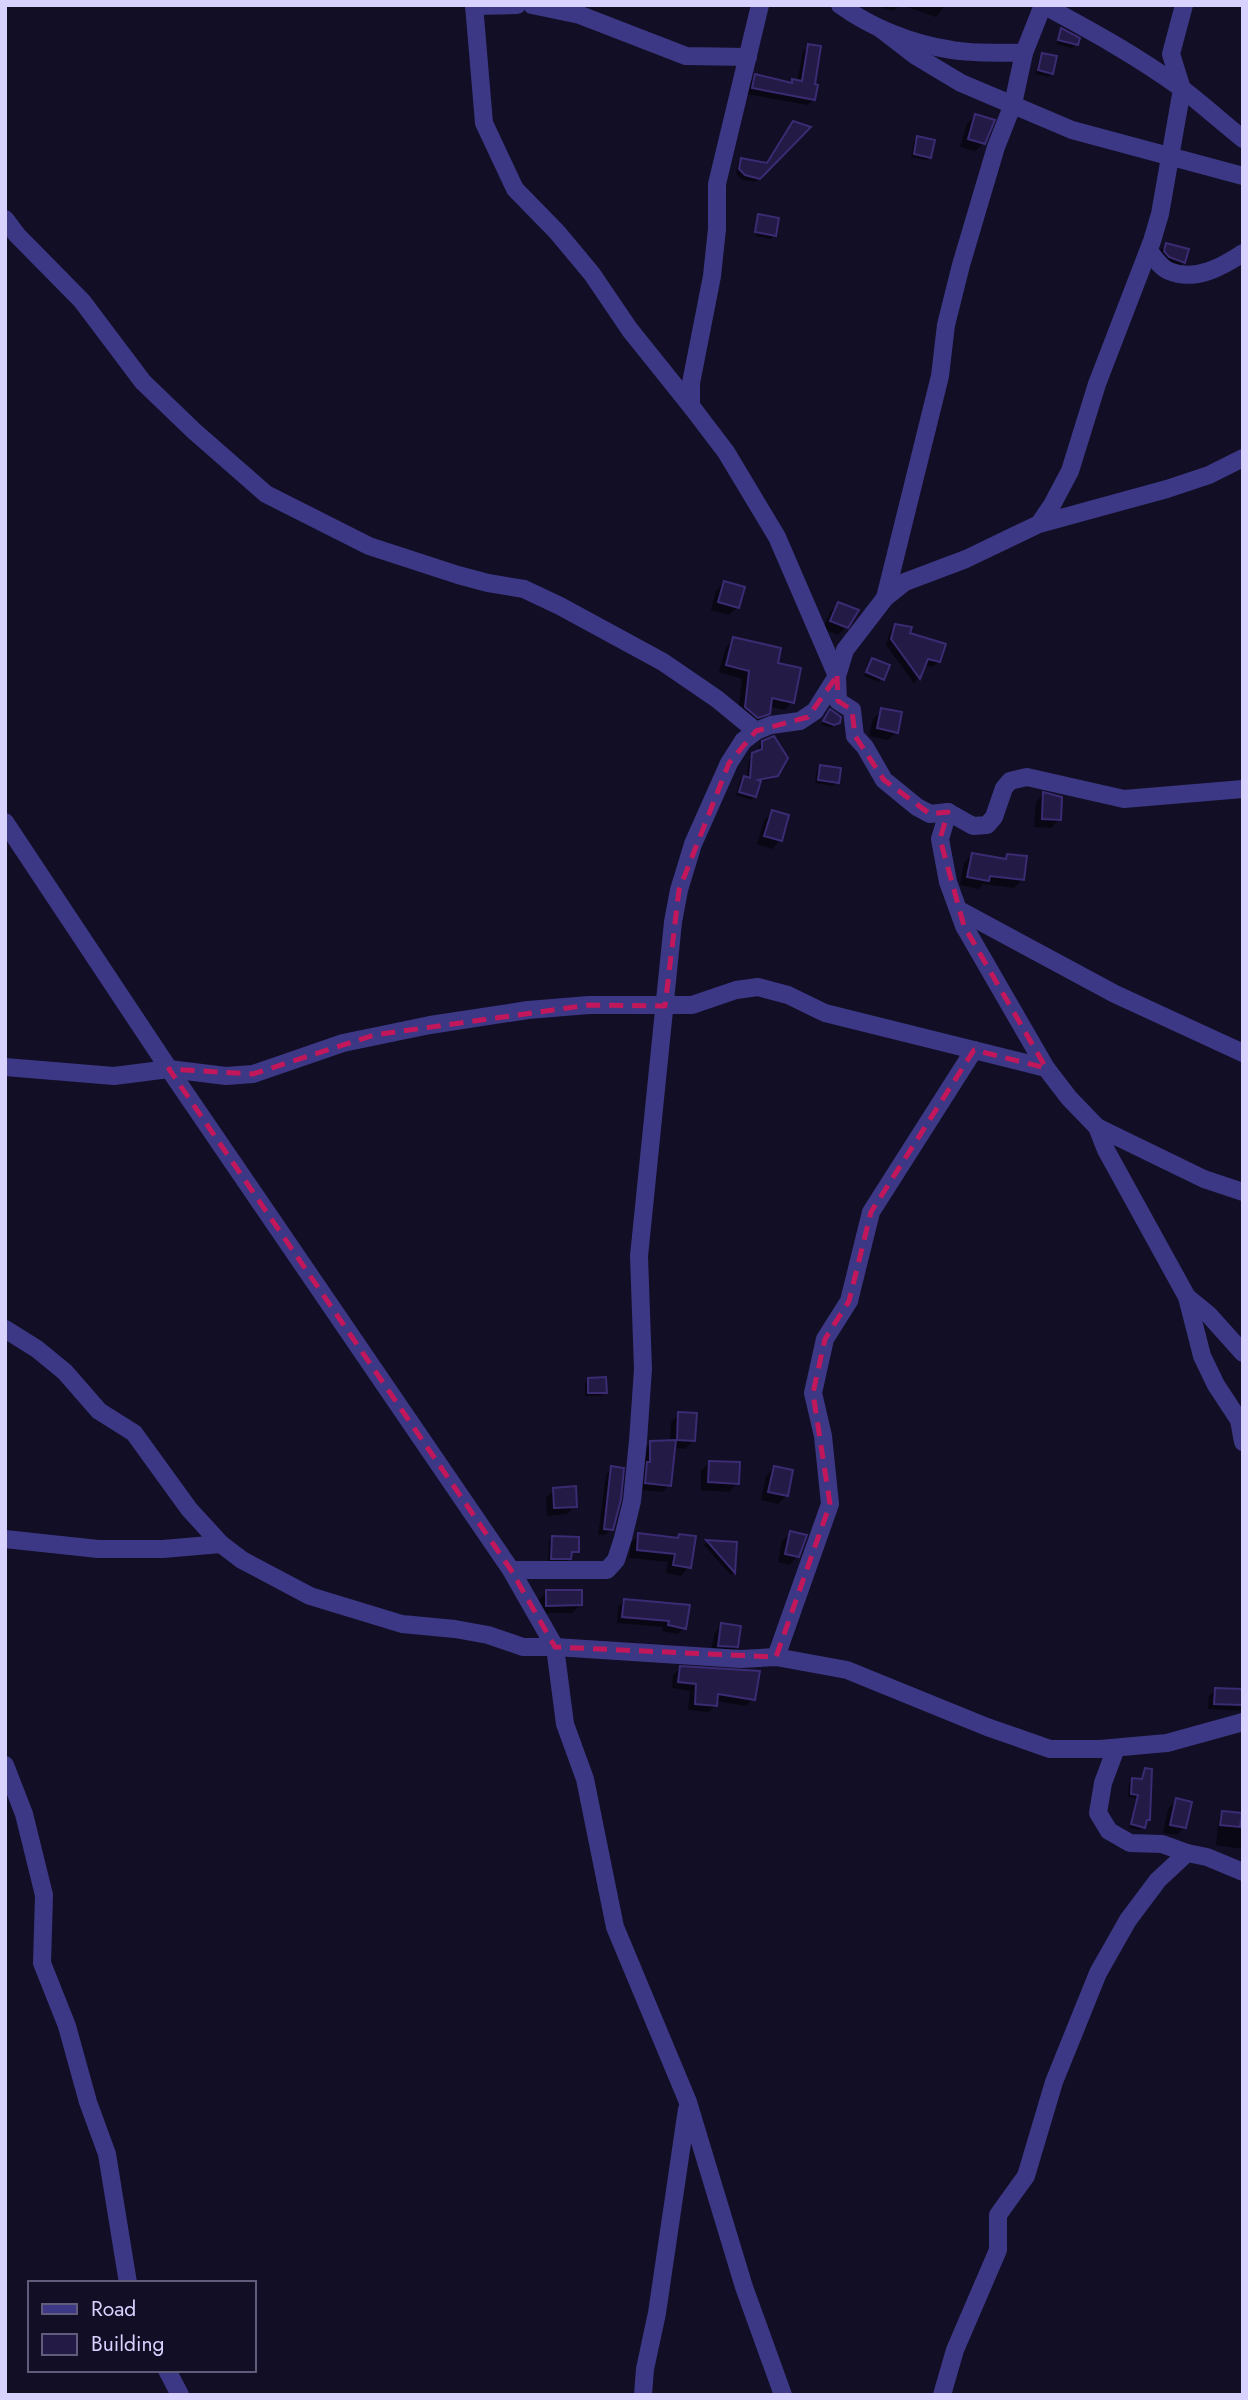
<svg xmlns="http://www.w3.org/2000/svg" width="1248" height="2400" viewBox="0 0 1248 2400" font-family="Jost,sans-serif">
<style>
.shadow{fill:#0007}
.building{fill:#231a46;stroke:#3a2b73;stroke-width:2}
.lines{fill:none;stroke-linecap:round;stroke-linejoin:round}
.minor{stroke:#3c3885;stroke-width:18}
.marked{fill:none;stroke:#c2185b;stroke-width:5;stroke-dasharray:14 9;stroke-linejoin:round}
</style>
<rect width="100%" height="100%" fill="#120e25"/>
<g class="shadow">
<polygon points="874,5 900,5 894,11"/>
<polygon points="901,5 946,5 936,17"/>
<polygon points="1062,30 1076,44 1072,48 1056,44"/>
<polygon points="809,46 814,99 808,105 747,94 750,82 756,76 790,85 793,81 797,82 803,52"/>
<polygon points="1042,54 1052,73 1048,77 1035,74 1039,58"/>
<polygon points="975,116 984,143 975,151 960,147 967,124"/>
<polygon points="790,126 808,128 755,182 741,179 736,173 738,163 742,159 766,164"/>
<polygon points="918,138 930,157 926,160 911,157 914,141"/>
<polygon points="759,216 774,235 771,239 756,236"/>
<polygon points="1166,245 1184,262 1175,270 1158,253"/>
<polygon points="724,583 738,607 729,615 711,610 716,591"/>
<polygon points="838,604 846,627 838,635 823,629 830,612"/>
<polygon points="895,626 939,661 933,667 924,665 919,678 914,683 886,645 890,632"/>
<polygon points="734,639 775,664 792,702 784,710 769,706 768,713 760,721 749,725 738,715 742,679 719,672 726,647"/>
<polygon points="873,660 882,679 879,682 864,676"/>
<polygon points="830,711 840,720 832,727 821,725"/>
<polygon points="881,711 897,732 888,740 869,736 873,719"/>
<polygon points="763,742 776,775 772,779 759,782 755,796 751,800 736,795 740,781 744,778 747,779 749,759 759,752 759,746"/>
<polygon points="821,766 837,782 833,786 815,783 817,770"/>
<polygon points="1044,794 1059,819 1051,828 1034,827 1036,802"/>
<polygon points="772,812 780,840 772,849 757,844 764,821"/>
<polygon points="972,855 1003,860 1008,856 1022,880 1014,888 983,884 979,889 960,885 964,863"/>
<polygon points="589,1380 605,1392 601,1396 585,1396 585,1383"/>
<polygon points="679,1414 694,1440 685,1449 674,1448 670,1485 663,1492 639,1490 643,1450 651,1443 670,1442 671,1422"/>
<polygon points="710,1462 737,1483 729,1492 701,1490 701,1471"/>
<polygon points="612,1468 612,1529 605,1535 598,1535 606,1475"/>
<polygon points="774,1468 791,1471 786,1496 778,1504 761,1500 766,1476"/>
<polygon points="554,1490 575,1506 567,1514 547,1516 546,1498"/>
<polygon points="791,1533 798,1556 789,1565 778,1562 782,1541"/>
<polygon points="639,1535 675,1539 679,1535 689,1567 681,1576 666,1573 668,1562 629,1558 631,1543"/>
<polygon points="553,1537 578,1551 570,1555 566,1562 548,1562 549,1541"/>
<polygon points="707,1542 735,1544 734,1572 731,1575 704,1545"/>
<polygon points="546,1592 581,1604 572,1613 538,1613 538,1601"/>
<polygon points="624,1601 684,1628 678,1634 662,1631 663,1627 617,1623 618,1607"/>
<polygon points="722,1625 737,1647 728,1655 711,1654 714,1634"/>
<polygon points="680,1668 753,1699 746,1706 716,1701 716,1705 709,1712 688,1710 690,1691 672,1688 673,1675"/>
<polygon points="1215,1690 1243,1691 1243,1711 1208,1709 1209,1696"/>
<polygon points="1146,1770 1148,1820 1140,1830 1129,1828 1136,1798 1128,1797 1129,1784 1132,1780 1140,1780"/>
<polygon points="1177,1800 1185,1827 1177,1835 1163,1833 1168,1809"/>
<polygon points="1223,1813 1243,1820 1243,1849 1216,1845 1219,1816"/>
</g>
<g class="building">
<polygon points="1061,28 1080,38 1078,45 1058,40"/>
<polygon points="808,44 821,46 815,84 818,85 815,100 752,88 755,74 792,83 792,79 802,81"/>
<polygon points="1042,53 1057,56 1053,74 1038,70"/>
<polygon points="975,114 995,120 985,144 968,139"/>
<polygon points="793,121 811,127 760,179 745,175 739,169 741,158 767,163"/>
<polygon points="917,136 935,140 931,158 914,154"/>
<polygon points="758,214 779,218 776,236 755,232"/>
<polygon points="1166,243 1189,249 1185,263 1169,257 1164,251"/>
<polygon points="724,581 745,587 739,608 718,602"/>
<polygon points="838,602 859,610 848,628 830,621"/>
<polygon points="895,624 912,627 910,633 946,644 940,662 928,659 920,679 891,639"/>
<polygon points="733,637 781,648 778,663 801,668 794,703 772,698 770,714 758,718 745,707 749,671 726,665"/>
<polygon points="872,658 890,665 884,680 866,672"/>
<polygon points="881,708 902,712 898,733 877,728"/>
<polygon points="830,709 841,717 840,723 834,725 823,721"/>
<polygon points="774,736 788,758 778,776 758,780 761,781 756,797 739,792 744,776 750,778 752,753 762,749 762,741"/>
<polygon points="820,765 841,768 839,783 818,780"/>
<polygon points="1043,792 1062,797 1061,820 1042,819"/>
<polygon points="772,810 789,815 782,841 764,836"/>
<polygon points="972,853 1006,859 1007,854 1027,856 1024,880 990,876 989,881 967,877"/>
<polygon points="606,1377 607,1393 588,1393 588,1378"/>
<polygon points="678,1412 697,1413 695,1441 677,1440"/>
<polygon points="676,1440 671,1486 645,1483 647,1462 650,1462 650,1441"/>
<polygon points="709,1461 740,1462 739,1484 708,1482"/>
<polygon points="611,1466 624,1468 621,1499 613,1530 604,1529"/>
<polygon points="774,1466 793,1470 788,1496 768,1492"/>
<polygon points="576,1486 577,1507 554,1508 553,1488"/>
<polygon points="790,1531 807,1535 799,1557 785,1554"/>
<polygon points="638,1533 678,1538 679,1534 696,1536 691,1568 673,1565 675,1554 637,1550"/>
<polygon points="552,1536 579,1537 579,1552 572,1552 571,1559 551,1559"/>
<polygon points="706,1540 737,1542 735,1573"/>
<polygon points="546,1590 582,1590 582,1605 546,1606"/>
<polygon points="624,1599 690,1605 686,1629 668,1625 669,1621 622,1617"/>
<polygon points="721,1623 741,1626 738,1647 718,1646"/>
<polygon points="680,1666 760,1671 755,1700 718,1694 717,1706 695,1704 696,1684 678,1682"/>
<polygon points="1215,1688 1242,1689 1242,1705 1214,1704"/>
<polygon points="1145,1768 1152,1769 1150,1820 1147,1820 1145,1828 1131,1824 1138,1795 1131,1794 1132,1778 1142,1779"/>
<polygon points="1176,1798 1192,1802 1186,1828 1170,1825"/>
<polygon points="1222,1811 1242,1813 1240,1827 1220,1825"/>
</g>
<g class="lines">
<g class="minor">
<polyline points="474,5 484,123 515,189 557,232 592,274 630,330 691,406"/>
<polyline points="532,5 580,15 686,56 748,57"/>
<polyline points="760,5 717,184 717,229 712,276 691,383 691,406 726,452 777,537 837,676 838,701 852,710 855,736 865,747 884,780 917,807 930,814 948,812 973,826 987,825 994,817 1004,788 1010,781 1027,777 1124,799 1243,789"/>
<path d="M 840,5 C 872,28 912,44 952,50 C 975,54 1000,52 1024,53"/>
<path d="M 1043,5 C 1090,30 1137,56 1181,88 C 1202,104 1222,122 1243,139"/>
<polyline points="474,6 517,5"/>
<polyline points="881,29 916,56 961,83 1072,130 1243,176"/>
<polyline points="5,219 17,235 82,301 143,382 194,431 266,494 369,546 458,575 488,583 524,589 560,606 663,662 717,699 756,731"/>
<path d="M 1149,251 C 1154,257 1161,268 1169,271 C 1195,282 1222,267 1243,253"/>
<polyline points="1039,524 1052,505 1070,471 1097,384 1152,241 1160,214 1182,89 1171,54 1184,5"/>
<polyline points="885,598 940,376 946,325 961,265 996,147 1013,104 1024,53 1043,5"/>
<polyline points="948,812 940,839 948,882 964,926 1046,1068 1069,1098 1097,1127 1106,1150 1187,1297 1202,1356 1216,1385 1239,1420 1243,1442"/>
<polyline points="5,822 169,1069 511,1570 555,1647 565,1724 585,1779 615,1927 688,2102 744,2287 783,2395"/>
<polyline points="959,910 1115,994 1243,1053"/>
<polyline points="5,1067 114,1076 169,1069 226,1076 253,1074 343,1043 430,1025 528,1010 589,1005 692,1005 736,990 758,987 788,995 825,1013 1046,1068"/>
<polyline points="1097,1127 1204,1179 1243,1192"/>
<polyline points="1187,1297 1209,1315 1243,1353"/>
<polyline points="5,1329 37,1349 65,1372 99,1411 134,1433 189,1509 221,1544 242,1560 310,1596 402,1624 455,1629 488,1635 523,1647 555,1647 741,1659 776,1657 847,1670 987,1727 1050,1749 1100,1749 1167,1743 1243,1722"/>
<polyline points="5,1539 98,1549 163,1549 221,1544"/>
<polyline points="511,1570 607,1570 616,1560 623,1538 632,1501 638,1441 643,1369 639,1256 673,922 679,890 693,844 729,763 743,741 756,731 771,725 800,721 815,711 837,676 845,650 885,598 905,582 966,559 1039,524 1167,489 1209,475 1243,458"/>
<polyline points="776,1657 830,1504 823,1436 813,1393 825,1339 849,1301 871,1212 974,1050"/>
<polyline points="1116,1748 1103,1783 1098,1813 1109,1831 1130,1843 1162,1844 1187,1853 1207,1857 1243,1872"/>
<polyline points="5,1765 24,1814 44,1895 42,1963 67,2026 88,2102 107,2154 128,2283"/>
<polyline points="167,2370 180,2395"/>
<polyline points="643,2395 645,2369 657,2313 687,2109"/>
<polyline points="942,2395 955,2350 998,2250 998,2215 1026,2176 1054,2082 1098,1973 1128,1920 1158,1880 1187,1853"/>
</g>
</g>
<path class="marked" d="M 837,676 L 838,701 L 852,710 L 855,736 L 884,780 L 930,814 L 948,812 L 940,839 L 964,926 L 1046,1068 L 974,1050 L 871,1212 L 849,1301 L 825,1339 L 813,1393 L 830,1504 L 776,1657 L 555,1647 L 511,1570 L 169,1069 L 253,1074 L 374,1035 L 589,1005 L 665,1006 L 679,890 L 729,763 L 756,731 L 808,717 Z"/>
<rect width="1248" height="2400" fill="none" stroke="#d8d2ff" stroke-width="14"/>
<rect x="28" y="2281" width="228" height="91" fill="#120e25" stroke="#615c7c" stroke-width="2"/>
<rect x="42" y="2304" width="35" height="10" fill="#3c3885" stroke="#615c7c" stroke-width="2"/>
<text x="91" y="2316" font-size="21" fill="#d8d2ff">Road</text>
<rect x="42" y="2334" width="35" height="21" fill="#231a46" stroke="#615c7c" stroke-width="2"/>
<text x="91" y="2351" font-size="21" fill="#d8d2ff">Building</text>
</svg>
